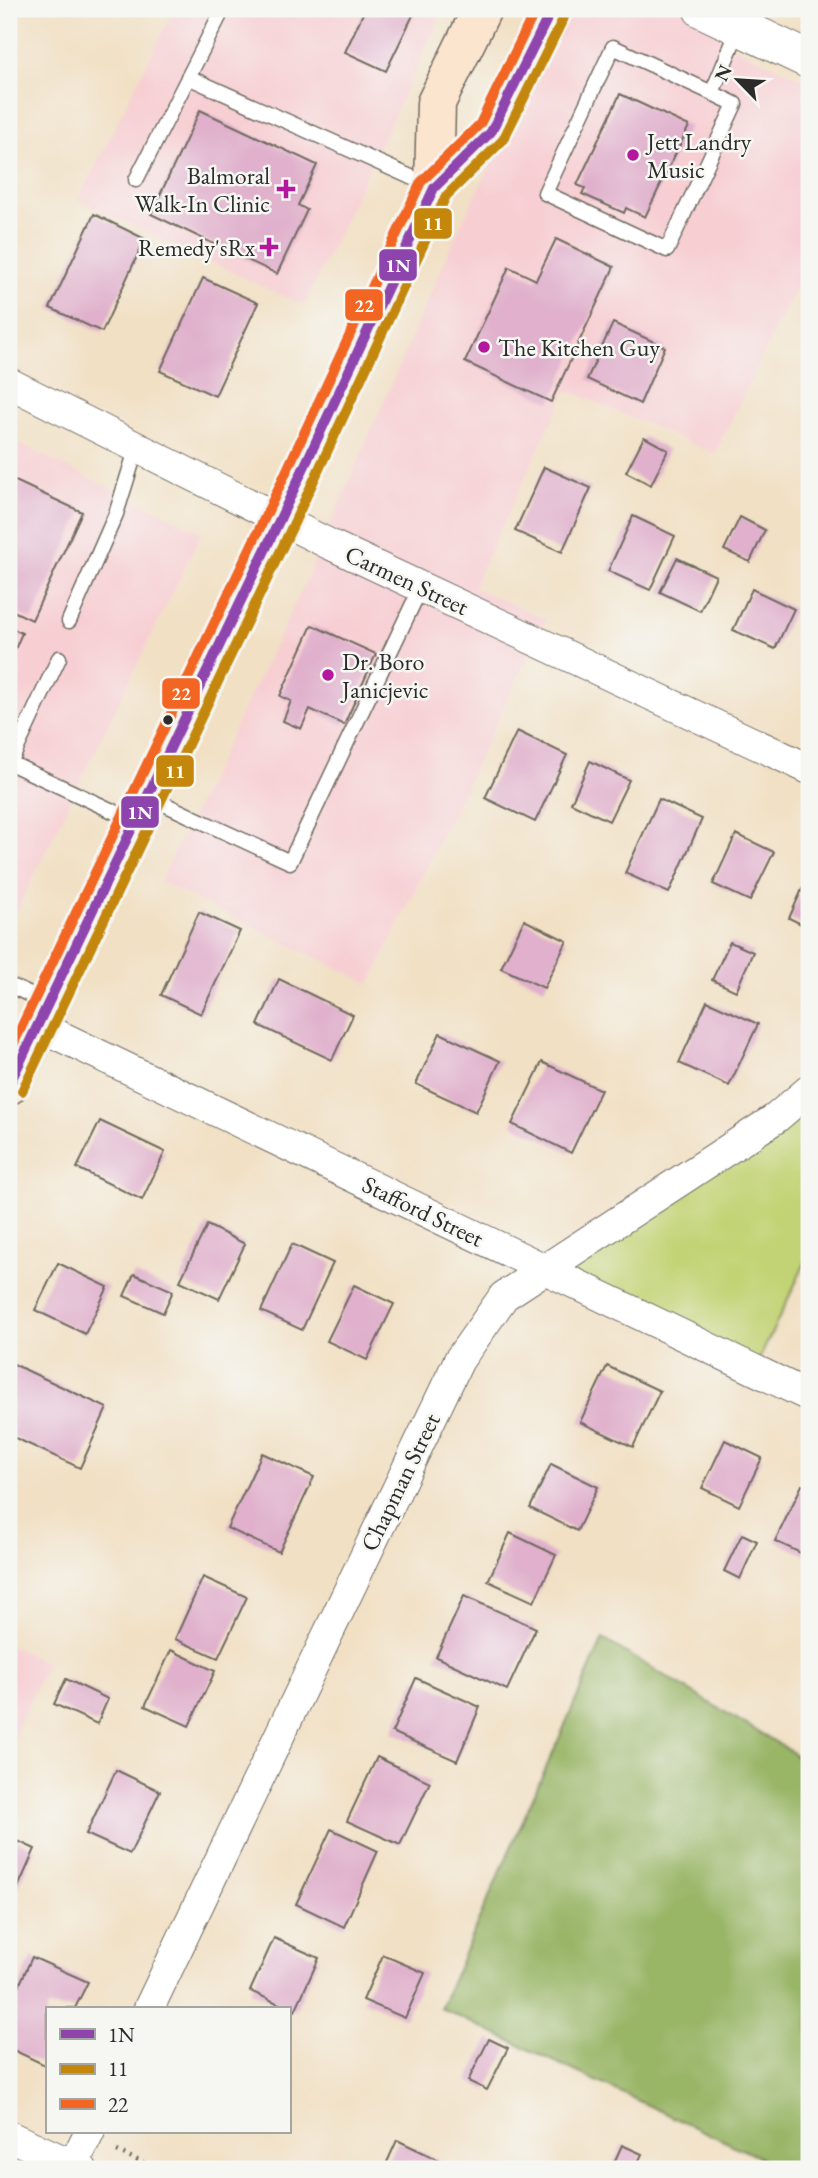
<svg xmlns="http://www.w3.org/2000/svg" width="818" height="2178" viewBox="0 0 818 2178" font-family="'EB Garamond',serif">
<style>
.built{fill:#f7cfd3}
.green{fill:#c2d375;stroke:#767f50;stroke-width:2}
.forest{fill:#99b566;stroke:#627048;stroke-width:2}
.building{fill:#e0b0cc}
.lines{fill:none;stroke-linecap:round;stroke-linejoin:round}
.service-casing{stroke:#706a61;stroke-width:17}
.minor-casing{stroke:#706a61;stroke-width:32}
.tertiary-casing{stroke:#706a61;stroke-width:39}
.secondary-casing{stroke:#706a61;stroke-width:41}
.path{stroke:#706a61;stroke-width:4.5;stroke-dasharray:2 5;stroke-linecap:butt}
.service{stroke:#fff;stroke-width:14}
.minor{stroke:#fff;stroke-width:30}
.tertiary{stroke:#fff;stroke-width:37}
.secondary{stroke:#fce5cf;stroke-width:38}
.bus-1-casing{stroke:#f6f6f2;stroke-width:16}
.bus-2-casing{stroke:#f6f6f2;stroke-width:16}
.bus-3-casing{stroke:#f6f6f2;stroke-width:16}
.bus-1{stroke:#8e44ad;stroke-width:10}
.bus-2{stroke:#c4870b;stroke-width:10}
.bus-3{stroke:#f26522;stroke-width:10}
.poi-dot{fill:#b5179e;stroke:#f6f6f2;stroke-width:2.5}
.bus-dot{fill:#2b2b2b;stroke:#f6f6f2;stroke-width:2.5}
.labels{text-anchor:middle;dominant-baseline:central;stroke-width:5;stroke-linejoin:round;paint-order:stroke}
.poi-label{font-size:24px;fill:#2b2b2b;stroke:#f6f6f2;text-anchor:start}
.street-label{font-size:24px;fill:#2b2b2b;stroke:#f6f6f2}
.line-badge{stroke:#f6f6f2;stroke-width:2.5}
.badge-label{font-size:19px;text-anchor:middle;font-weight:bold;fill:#fff}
</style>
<rect width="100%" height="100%" fill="#f6f6f2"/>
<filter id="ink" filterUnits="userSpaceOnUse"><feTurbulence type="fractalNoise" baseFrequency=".0143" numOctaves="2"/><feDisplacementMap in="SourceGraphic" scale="14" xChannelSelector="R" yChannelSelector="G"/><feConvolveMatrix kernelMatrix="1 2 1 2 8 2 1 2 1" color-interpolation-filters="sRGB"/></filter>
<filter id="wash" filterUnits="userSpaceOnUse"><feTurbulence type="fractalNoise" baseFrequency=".00686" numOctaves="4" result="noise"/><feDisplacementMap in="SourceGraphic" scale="28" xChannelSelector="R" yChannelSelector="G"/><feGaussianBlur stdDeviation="1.57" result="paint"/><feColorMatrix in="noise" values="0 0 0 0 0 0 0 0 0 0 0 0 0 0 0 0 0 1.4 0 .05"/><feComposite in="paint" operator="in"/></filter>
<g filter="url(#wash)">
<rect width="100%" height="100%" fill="#f1e0c4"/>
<g class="built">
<polygon points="174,9 444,9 304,306 78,200"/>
<polygon points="568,9 744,9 728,44 809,82 809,259 715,454 567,390 473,587 546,619 370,984 160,882 308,576 457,232"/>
<polygon points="9,439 202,532 9,927"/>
<polygon points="9,1645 47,1663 9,1747"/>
</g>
<polygon class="green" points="799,1107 809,1117 809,1255 756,1366 551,1270"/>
<polygon class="forest" points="603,1639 792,1752 809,1770 809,2161 805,2169 784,2169 440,2008"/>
<g id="blocks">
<g class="building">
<polygon points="365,9 416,9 386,71 345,52"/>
<polygon points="620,94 689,126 645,217 626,208 624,213 582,194 585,188 577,185"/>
<polygon points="200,110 317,165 298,205 307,210 277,274 151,214"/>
<polygon points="94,214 145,239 102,332 50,308"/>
<polygon points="556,239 614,267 551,402 465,362 509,267 536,280"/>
<polygon points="203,278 258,303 215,396 160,371"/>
<polygon points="613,323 665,347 640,404 587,379"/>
<polygon points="644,437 668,450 651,485 626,472"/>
<polygon points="544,467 591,488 562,552 515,531"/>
<polygon points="9,478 82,512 32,620 9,609"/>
<polygon points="633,516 675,536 650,590 608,571"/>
<polygon points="740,517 765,530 750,562 724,550"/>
<polygon points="677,558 716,576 700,611 660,592"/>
<polygon points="752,589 794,609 775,649 733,630"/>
<polygon points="312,625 376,654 344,725 310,709 301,729 283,721 291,701 280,696"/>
<polygon points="9,627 22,633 9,663"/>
<polygon points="517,731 567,755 535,822 485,798"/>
<polygon points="590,761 629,780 609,821 571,803"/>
<polygon points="659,799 702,819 669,893 625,873"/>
<polygon points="736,834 774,852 750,901 713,884"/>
<polygon points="809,874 809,928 789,918"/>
<polygon points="199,912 240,931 201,1014 161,995"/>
<polygon points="524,920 567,941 544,988 501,968"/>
<polygon points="730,942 753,952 736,991 712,980"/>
<polygon points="279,979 353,1015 332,1060 258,1025"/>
<polygon points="707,1001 758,1024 729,1086 679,1063"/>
<polygon points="440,1033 500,1061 476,1112 416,1084"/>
<polygon points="542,1062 601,1090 571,1153 512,1124"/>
<polygon points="100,1121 165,1152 142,1200 77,1168"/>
<polygon points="207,1225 245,1244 219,1299 180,1281"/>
<polygon points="292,1244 333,1263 302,1330 261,1311"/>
<polygon points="58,1263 108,1287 85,1334 35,1310"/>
<polygon points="134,1274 173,1291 163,1313 124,1296"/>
<polygon points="354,1285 394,1304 367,1360 327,1341"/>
<polygon points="9,1362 107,1408 80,1468 9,1435"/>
<polygon points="607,1366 660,1391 633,1447 580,1422"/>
<polygon points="725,1440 762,1458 739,1506 702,1488"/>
<polygon points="262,1453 314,1477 279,1552 227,1528"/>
<polygon points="551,1464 598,1487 577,1531 530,1508"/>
<polygon points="802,1485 809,1488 809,1557 775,1541"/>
<polygon points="510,1533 556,1555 534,1602 488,1581"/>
<polygon points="742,1534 757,1541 740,1579 724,1571"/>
<polygon points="203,1577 247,1597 218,1658 175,1639"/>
<polygon points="464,1596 536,1628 507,1690 436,1657"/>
<polygon points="171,1650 215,1671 189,1726 145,1706"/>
<polygon points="416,1678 480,1707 457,1761 392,1732"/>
<polygon points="66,1679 108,1699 97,1724 54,1704"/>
<polygon points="377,1757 430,1782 400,1845 347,1821"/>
<polygon points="116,1770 160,1791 130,1854 86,1834"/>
<polygon points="331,1829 378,1851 344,1927 296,1904"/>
<polygon points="9,1837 35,1849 16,1892 9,1889"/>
<polygon points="274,1938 319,1958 295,2011 250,1991"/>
<polygon points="383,1955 425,1973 405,2018 363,2000"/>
<polygon points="32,1957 88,1982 75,2008 47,2008 47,2066 9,2048 9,2008"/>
<polygon points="489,2039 508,2048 487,2090 468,2081"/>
<polygon points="397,2140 441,2161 437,2169 384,2169"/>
<polygon points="622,2145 642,2154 635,2169 611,2169"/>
</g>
</g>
</g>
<g filter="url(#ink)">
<use href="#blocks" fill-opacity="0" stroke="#706a61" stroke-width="2"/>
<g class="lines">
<defs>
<g id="service">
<polyline points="188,77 433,187"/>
<polyline points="712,93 735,104 667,250 545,193 613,47 712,93 739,28"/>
<polyline points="136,180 223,9"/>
<polyline points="69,621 116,514 137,447"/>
<polyline points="59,658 10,763 134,821"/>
<polyline points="149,797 290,862 421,587"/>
<polyline points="9,985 45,1002"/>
</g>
<g id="minor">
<polyline points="9,383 329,544 809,769"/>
<polyline points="37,1025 809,1396"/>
<polyline points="149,2008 459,1360 504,1296 776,1118 809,1090"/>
<polyline points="9,2136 82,2169"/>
<polyline points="73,2165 90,2131"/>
</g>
<polyline id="tertiary" points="702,9 809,60"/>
<g id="secondary">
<polyline points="434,188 436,103 482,9"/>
<polyline points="9,1085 280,519 434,188 491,132 552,9"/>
</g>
</defs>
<use href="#service" class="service-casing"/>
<use href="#minor" class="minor-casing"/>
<use href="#tertiary" class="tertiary-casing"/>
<use href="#secondary" class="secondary-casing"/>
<polyline class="path" points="117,2151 157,2169"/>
<use href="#service" class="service"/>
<use href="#minor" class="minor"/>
<use href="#tertiary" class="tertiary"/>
<use href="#secondary" class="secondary"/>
<defs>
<polyline id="bus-1" points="9,1085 280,519 434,188 491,132 552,9"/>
<polyline id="bus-2" points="22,1091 293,525 446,196 503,140 565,15"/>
<polyline id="bus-3" points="9,1053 267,513 421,182 480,124 536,9"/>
</defs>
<use href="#bus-1" class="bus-1-casing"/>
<use href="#bus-2" class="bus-2-casing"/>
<use href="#bus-3" class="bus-3-casing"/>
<use href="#bus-1" class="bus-1"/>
<use href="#bus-2" class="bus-2"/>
<use href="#bus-3" class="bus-3"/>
</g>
</g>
<g class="poi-dot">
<circle cx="633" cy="155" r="7"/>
<path d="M282.5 178.5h7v7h7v7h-7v7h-7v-7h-7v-7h7z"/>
<path d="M265.5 236.5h7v7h7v7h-7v7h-7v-7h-7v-7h7z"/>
<circle cx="484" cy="347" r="7"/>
<circle cx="328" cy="675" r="7"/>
</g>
<circle class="bus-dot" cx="168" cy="720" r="6"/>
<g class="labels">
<g class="poi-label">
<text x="647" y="141">Jett Landry<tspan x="647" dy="28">Music</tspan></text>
<text x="270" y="175" text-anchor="end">Balmoral<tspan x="270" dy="28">Walk-In Clinic</tspan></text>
<text x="255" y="247" text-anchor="end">Remedy'sRx</text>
<text x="498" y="347">The Kitchen Guy</text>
<text x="342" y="661">Dr. Boro<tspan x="342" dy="28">Janicjevic</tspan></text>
</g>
<g class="street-label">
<text transform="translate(407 580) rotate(25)">Carmen Street</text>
<text transform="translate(423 1211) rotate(26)">Stafford Street</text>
<text transform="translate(400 1482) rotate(-64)">Chapman Street</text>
</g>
</g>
<g class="line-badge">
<rect x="413" y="207" width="40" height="33" rx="7" fill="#c4870b"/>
<rect x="378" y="248" width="40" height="34" rx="7" fill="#8e44ad"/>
<rect x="344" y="288" width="40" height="34" rx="7" fill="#f26522"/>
<rect x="161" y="677" width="40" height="33" rx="7" fill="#f26522"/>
<rect x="155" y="754" width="40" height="34" rx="7" fill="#c4870b"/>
<rect x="120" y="795" width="40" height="34" rx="7" fill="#8e44ad"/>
</g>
<g class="badge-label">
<text x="433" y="230">11</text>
<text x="398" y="272">1N</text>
<text x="364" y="312">22</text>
<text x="181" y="700">22</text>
<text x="175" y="778">11</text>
<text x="140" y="819">1N</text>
</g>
<rect width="818" height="2178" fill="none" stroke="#f6f6f2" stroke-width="35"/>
<rect x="46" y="2007" width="245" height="126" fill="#f6f6f2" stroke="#a5a5a2" stroke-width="2"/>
<rect x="60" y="2029" width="35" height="10" fill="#8e44ad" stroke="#a5a5a2" stroke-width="2"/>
<text x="108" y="2042" font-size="21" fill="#2b2b2b">1N</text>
<rect x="60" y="2064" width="35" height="10" fill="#c4870b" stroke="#a5a5a2" stroke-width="2"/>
<text x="108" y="2076" font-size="21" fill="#2b2b2b">11</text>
<rect x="60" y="2099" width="35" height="10" fill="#f26522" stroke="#a5a5a2" stroke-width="2"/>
<text x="108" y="2112" font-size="21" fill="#2b2b2b">22</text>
<g transform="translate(738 80) rotate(295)" stroke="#f6f6f2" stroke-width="5" paint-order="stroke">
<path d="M0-5L12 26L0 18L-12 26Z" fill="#2b2b2b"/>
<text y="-10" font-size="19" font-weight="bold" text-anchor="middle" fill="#2b2b2b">N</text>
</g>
</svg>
